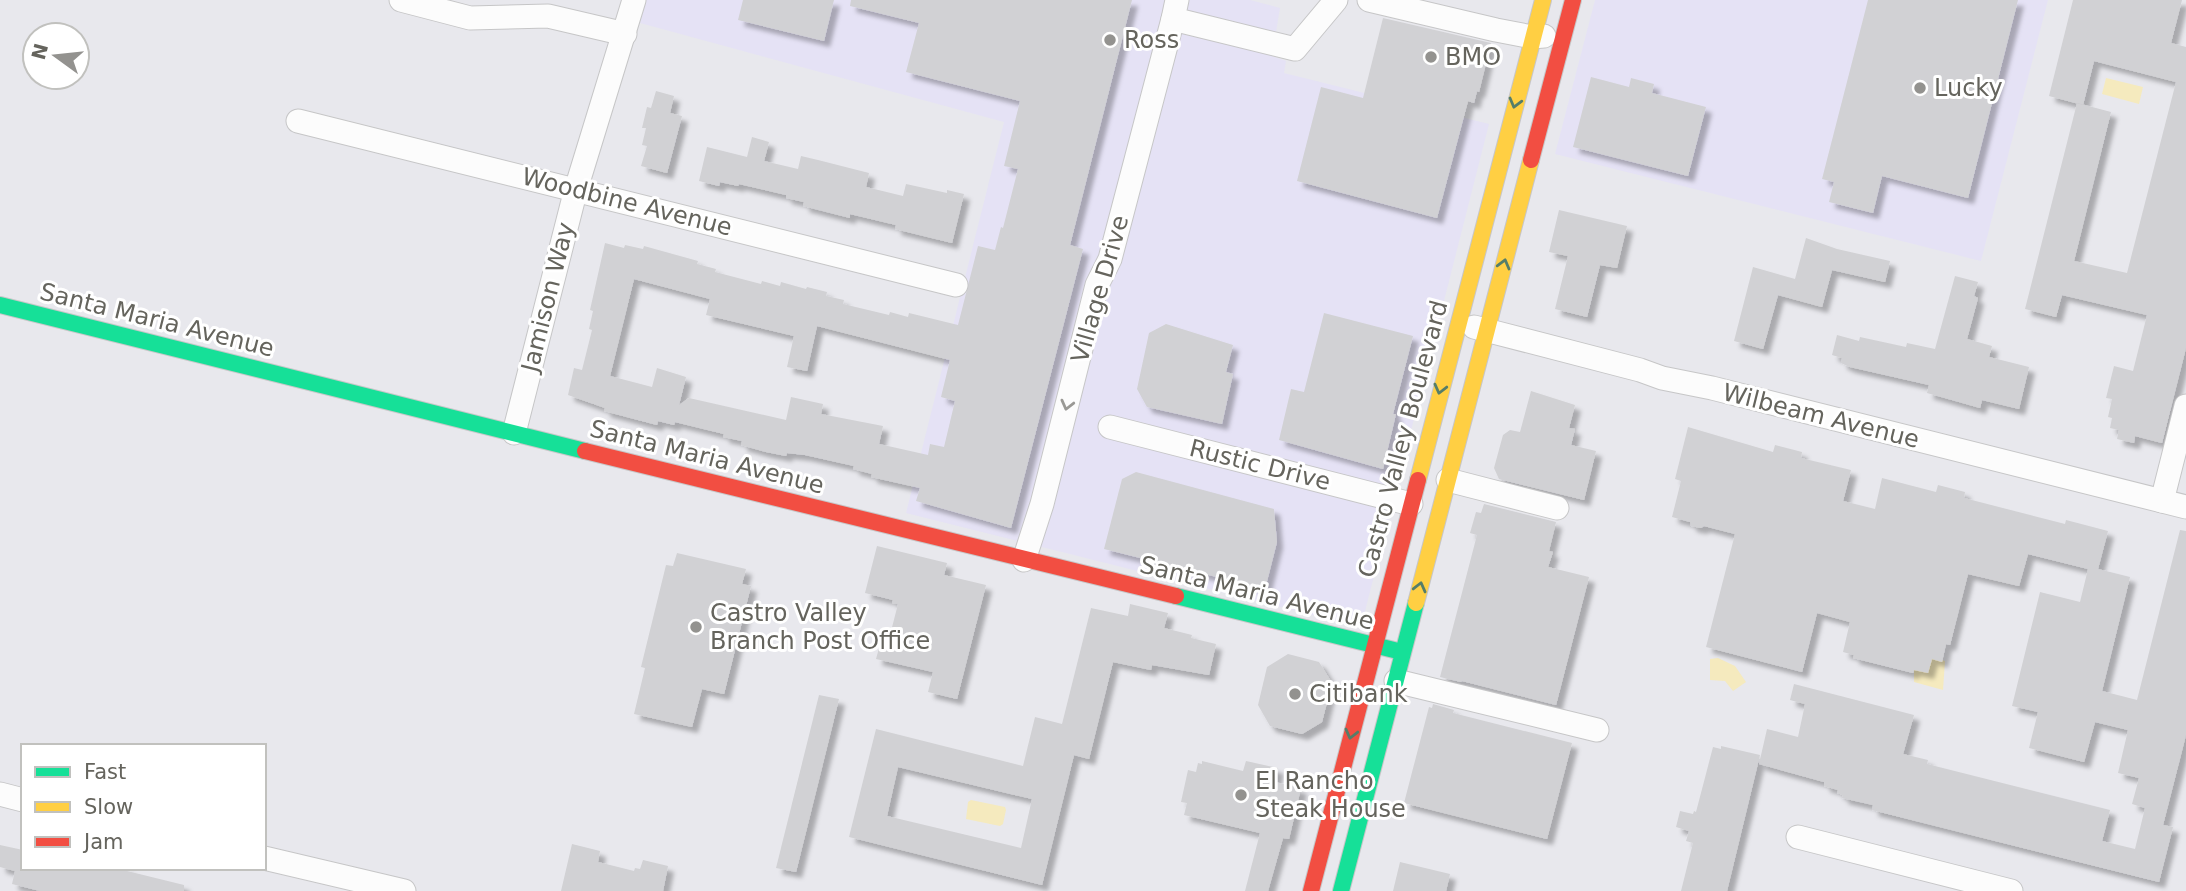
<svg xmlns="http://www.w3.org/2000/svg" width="2186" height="891" viewBox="0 0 2186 891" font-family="'DejaVu Sans',sans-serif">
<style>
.commercial{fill:#e5e2f5}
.water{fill:#f5eabe}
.building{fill:#d1d1d4;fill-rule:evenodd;filter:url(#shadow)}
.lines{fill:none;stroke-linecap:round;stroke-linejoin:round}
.street-casing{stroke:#c6c6c7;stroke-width:25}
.fast-casing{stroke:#c7c6c7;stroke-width:18}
.slow-casing{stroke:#c7c6c7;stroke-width:18}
.jam-casing{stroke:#c7c6c7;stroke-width:18}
.street{stroke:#fcfcfc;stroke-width:23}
.fast{stroke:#16e098;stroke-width:16}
.slow{stroke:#ffcf43;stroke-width:16}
.jam{stroke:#f24e42;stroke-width:16}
.oneway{stroke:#557d69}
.oneway2{stroke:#9a9995}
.poi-dot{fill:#93928f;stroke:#fff;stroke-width:2.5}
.labels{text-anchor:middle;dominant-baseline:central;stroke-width:6;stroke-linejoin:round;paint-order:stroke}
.poi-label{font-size:24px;fill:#65645d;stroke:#fff;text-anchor:start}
.street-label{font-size:24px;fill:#65645d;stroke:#fff}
</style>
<defs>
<filter id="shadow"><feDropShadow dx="6" dy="6" stdDeviation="2" flood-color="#0004"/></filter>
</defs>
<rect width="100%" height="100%" fill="#e8e8ed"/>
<g class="commercial">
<polygon points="646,0 1250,0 1280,8 1272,56 1286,61 1284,73 1489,124 1361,627 906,513 1004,122 640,23"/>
<polygon points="1595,0 2048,0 1981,261 1555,154"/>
</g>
<g class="water">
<polygon points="2106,78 2143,87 2139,104 2102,94"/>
<polygon points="1928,656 1945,661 1943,690 1914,682 1914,667"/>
<polygon points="1718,658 1735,666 1746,682 1733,691 1725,681 1710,680 1710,659"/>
<polygon points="971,800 1005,807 1006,810 1003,824 1000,826 966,819 968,802"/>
</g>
<g class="building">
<polygon points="743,0 834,0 824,41 738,20"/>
<path d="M 851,0 L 1132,0 L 1070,245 L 1083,249 L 1011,528 L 916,501 L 920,488 L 871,477 L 872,474 L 853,469 L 854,466 L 805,455 L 787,453 L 786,456 L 766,452 L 741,445 L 742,441 L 723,437 L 724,434 L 675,422 L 674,425 L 658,421 L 657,425 L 638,420 L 604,411 L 605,408 L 568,395 L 574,368 L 582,370 L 592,330 L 589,329 L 593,311 L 590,310 L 605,243 L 624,248 L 625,245 L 643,249 L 644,246 L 698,261 L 697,264 L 716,269 L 715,272 L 761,284 L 762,281 L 780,286 L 781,282 L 806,289 L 807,287 L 827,292 L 826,296 L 844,300 L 843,304 L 889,315 L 890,312 L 908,317 L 909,313 L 958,325 L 978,246 L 995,250 L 1001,227 L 1003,228 L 1018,169 L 1004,166 L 1020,101 L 906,72 L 919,23 L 850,6 ZM 634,279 L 710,299 L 706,315 L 794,336 L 787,367 L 807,371 L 817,326 L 950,360 L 941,397 L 955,401 L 944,447 L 930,444 L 928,455 L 879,444 L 883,426 L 821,414 L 823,404 L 791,397 L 786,420 L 689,398 L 679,405 L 686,377 L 657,368 L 652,387 L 610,376 Z"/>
<polygon points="1868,0 2018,0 1968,198 1882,176 1873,213 1829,202 1834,182 1822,179"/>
<polygon points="2073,0 2182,0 2171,43 2186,47 2186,348 2162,443 2135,436 2134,443 2117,439 2119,430 2110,428 2112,418 2108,417 2112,399 2106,398 2114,366 2133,371 2147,315 2062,295 2056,317 2025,309 2077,103 2111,112 2074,261 2127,273 2176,82 2094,61 2083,105 2049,96"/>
<polygon points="1383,18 1491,43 1479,92 1477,91 1474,103 1468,101 1437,218 1297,181 1321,87 1363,98"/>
<polygon points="1591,77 1629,87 1631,78 1654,84 1652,93 1706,107 1688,176 1573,147"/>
<polygon points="656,91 674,96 670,113 682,116 667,173 641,166 647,146 642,145 646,128 642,128 647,107 651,108"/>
<polygon points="752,137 769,142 764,161 798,169 801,156 818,160 869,173 866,187 903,196 906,184 947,193 947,190 964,194 952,243 895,229 896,225 850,214 850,218 803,206 804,202 786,198 786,195 739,184 738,186 720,182 719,186 699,181 707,147 747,157"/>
<polygon points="1559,210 1627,226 1617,268 1600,265 1587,317 1555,309 1568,256 1549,252"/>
<polygon points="1806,238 1837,249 1890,261 1885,282 1832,270 1822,307 1778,295 1763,349 1734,341 1753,267 1795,279"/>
<polygon points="1955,276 1978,282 1974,296 1978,298 1967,339 1992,346 1989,357 2029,367 2019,409 1982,400 1980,408 1959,402 1927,393 1929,385 1850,367 1841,363 1842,358 1832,355 1837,335 1859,341 1860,337 1906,347 1907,343 1935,349"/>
<polygon points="1324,313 1413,336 1393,414 1396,414 1383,469 1279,440 1291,389 1304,392"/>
<polygon points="1166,324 1233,345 1226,372 1233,374 1222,424 1147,407 1137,389 1149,333"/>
<polygon points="1531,391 1575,405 1569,428 1575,429 1571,445 1596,451 1584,500 1499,479 1494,468 1503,435 1510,430 1520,432"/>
<polygon points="1688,427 1773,452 1775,445 1802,452 1801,458 1851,470 1843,501 1875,509 1882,478 1936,492 1938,485 1965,492 1964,498 2065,524 2066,520 2108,531 2098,569 2130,577 2102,691 2137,700 2180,530 2186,531 2186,735 2163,825 2173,827 2159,882 1872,810 1873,805 1842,798 1843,795 1837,793 1838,790 1824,786 1824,782 1759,764 1767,729 1798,737 1805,704 1790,700 1794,684 1914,715 1903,754 1928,760 1927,764 2110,810 2102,841 2135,849 2145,808 2132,804 2139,778 2118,773 2128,730 2095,722 2084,762 2029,748 2038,712 2012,706 2040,592 2080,602 2088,569 2028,554 2019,586 1968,574 1950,645 1946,644 1942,662 1932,659 1928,673 1914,670 1913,673 1853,658 1854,655 1843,652 1850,622 1817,613 1802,672 1706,647 1735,534 1704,526 1701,528 1691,526 1690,522 1672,517 1681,481 1675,479"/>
<polygon points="1136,472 1274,509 1277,542 1265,589 1104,549 1122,479"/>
<polygon points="1484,504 1556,522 1549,551 1553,552 1548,567 1589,577 1556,705 1462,681 1461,682 1440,677 1477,535 1470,533 1476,512 1481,513"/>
<polygon points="877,546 947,563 944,575 986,585 957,699 928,692 933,672 876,659 882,637 889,639 898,604 892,603 893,600 865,593"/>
<polygon points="677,553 746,569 742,584 751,586 724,694 702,689 692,727 634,714 645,668 641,667 666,565 673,566"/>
<path d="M 1130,604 L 1168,613 L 1164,628 L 1192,635 L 1191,638 L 1216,644 L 1209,675 L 1152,665 L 1151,670 L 1113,662 L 1089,759 L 1074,755 L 1042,885 L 849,837 L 876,729 L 1023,766 L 1035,717 L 1062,724 L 1091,608 L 1128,616 ZM 898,767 L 1032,799 L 1021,848 L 887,816 Z"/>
<polygon points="1288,654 1319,662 1332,683 1322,722 1302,734 1270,726 1258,705 1267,667"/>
<polygon points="819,695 839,699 796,872 776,868"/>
<polygon points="1433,704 1454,710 1453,713 1572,743 1547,839 1404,803 1429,707 1432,708"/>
<polygon points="1721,746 1760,755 1727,891 1681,891 1693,843 1686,841 1689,831 1676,827 1680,811 1693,814 1694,811 1696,812 1713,747 1721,749"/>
<polygon points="1202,761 1243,771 1246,761 1278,768 1275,782 1301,788 1289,839 1283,838 1268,891 1245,891 1260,833 1184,815 1187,803 1181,802 1188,770 1196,772 1198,763 1202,764"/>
<polygon points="572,844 600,851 598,862 634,871 635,868 640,869 643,860 668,866 663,891 561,891"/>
<polygon points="0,845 23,850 23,868 128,868 127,871 184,885 184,891 40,891 12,884 15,871 0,867"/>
<polygon points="1400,862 1450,874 1446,891 1393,891"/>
</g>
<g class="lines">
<defs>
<g id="street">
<polyline points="401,0 470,18 548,16 625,34"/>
<polyline points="1177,0 1173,19 1295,49 1336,0"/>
<polyline points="1369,0 1496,30 1532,37 1544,36"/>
<polyline points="298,121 956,285"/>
<polyline points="1474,327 1640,370 1662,378 1712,388 2186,507"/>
<polyline points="1110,427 1411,504"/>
<polyline points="514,433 576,189 634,0"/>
<polyline points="1448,480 1557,508"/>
<polyline points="2162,501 2186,406"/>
<polyline points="1024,560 1042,504 1097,285 1110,259 1173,19"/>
<polyline points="1396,681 1597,730"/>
<polyline points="0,794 23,800"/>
<polyline points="1798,837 2011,891"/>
<polyline points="264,858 404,891"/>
</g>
<g id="fast">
<path d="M 0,305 C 195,352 390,403 585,451"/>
<polyline points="1176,596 1398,651"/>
<polyline points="1341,891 1416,603"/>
</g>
<g id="slow">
<polyline points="1418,480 1543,0"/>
<polyline points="1416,603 1531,160"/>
</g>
<g id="jam">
<polyline points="1531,160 1573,0"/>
<polyline points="585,451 1176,596"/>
<polyline points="1311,891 1418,480"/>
</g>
</defs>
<use href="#street" class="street-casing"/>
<use href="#fast" class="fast-casing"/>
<use href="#slow" class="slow-casing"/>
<use href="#jam" class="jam-casing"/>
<use href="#street" class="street"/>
<use href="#fast" class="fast"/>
<use href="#slow" class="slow"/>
<use href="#jam" class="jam"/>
</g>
<defs><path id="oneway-chevron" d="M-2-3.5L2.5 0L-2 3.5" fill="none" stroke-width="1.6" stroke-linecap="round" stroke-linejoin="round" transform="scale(1.75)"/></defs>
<g class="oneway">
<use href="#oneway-chevron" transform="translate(1515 103) rotate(105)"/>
<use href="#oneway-chevron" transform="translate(1504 264) rotate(-75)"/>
<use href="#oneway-chevron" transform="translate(1440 389) rotate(104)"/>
<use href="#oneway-chevron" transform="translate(1420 587) rotate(-76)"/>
<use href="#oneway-chevron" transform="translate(1351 734) rotate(104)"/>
</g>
<use class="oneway2" href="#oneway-chevron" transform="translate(1067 405) rotate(104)"/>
<g class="poi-dot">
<circle cx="1110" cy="40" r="7"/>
<circle cx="1431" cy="57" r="7"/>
<circle cx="1920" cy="88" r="7"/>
<circle cx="696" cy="627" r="7"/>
<circle cx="1295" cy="694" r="7"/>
<circle cx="1241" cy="795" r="7"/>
</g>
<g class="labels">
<g class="poi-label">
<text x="1124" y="40">Ross</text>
<text x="1445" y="57">BMO</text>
<text x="1934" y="88">Lucky</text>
<text x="710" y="613">Castro Valley<tspan x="710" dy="28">Branch Post Office</tspan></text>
<text x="1309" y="694">Citibank</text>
<text x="1255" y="781">El Rancho<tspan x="1255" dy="28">Steak House</tspan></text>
</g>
<g class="street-label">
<text transform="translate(627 202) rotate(14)">Woodbine Avenue</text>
<text transform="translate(1100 289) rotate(-74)">Village Drive</text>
<text transform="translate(548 297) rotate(-76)">Jamison Way</text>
<text transform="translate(157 320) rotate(14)">Santa Maria Avenue</text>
<text transform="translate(1821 416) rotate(14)">Wilbeam Avenue</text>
<text transform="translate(1403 439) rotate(-75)">Castro Valley Boulevard</text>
<text transform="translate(707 457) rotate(14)">Santa Maria Avenue</text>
<text transform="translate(1260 465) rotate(14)">Rustic Drive</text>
<text transform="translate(1257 593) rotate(14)">Santa Maria Avenue</text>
</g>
</g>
<rect x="21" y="744" width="245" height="126" fill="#ffffff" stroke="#c1c1be" stroke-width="2"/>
<rect x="35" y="767" width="35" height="10" fill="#16e098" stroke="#c1c1be" stroke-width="2"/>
<text x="84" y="779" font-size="21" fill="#65645d">Fast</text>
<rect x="35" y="802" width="35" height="10" fill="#ffcf43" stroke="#c1c1be" stroke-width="2"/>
<text x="84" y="814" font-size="21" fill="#65645d">Slow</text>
<rect x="35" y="837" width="35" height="10" fill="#f24e42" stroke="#c1c1be" stroke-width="2"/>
<text x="84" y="849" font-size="21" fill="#65645d">Jam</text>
<g transform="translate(56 56) rotate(285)"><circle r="33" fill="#ffffff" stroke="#c1c1be" stroke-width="2"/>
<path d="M0-5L12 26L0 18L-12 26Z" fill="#93928f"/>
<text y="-10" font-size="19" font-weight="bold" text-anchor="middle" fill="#65645d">N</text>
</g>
</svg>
